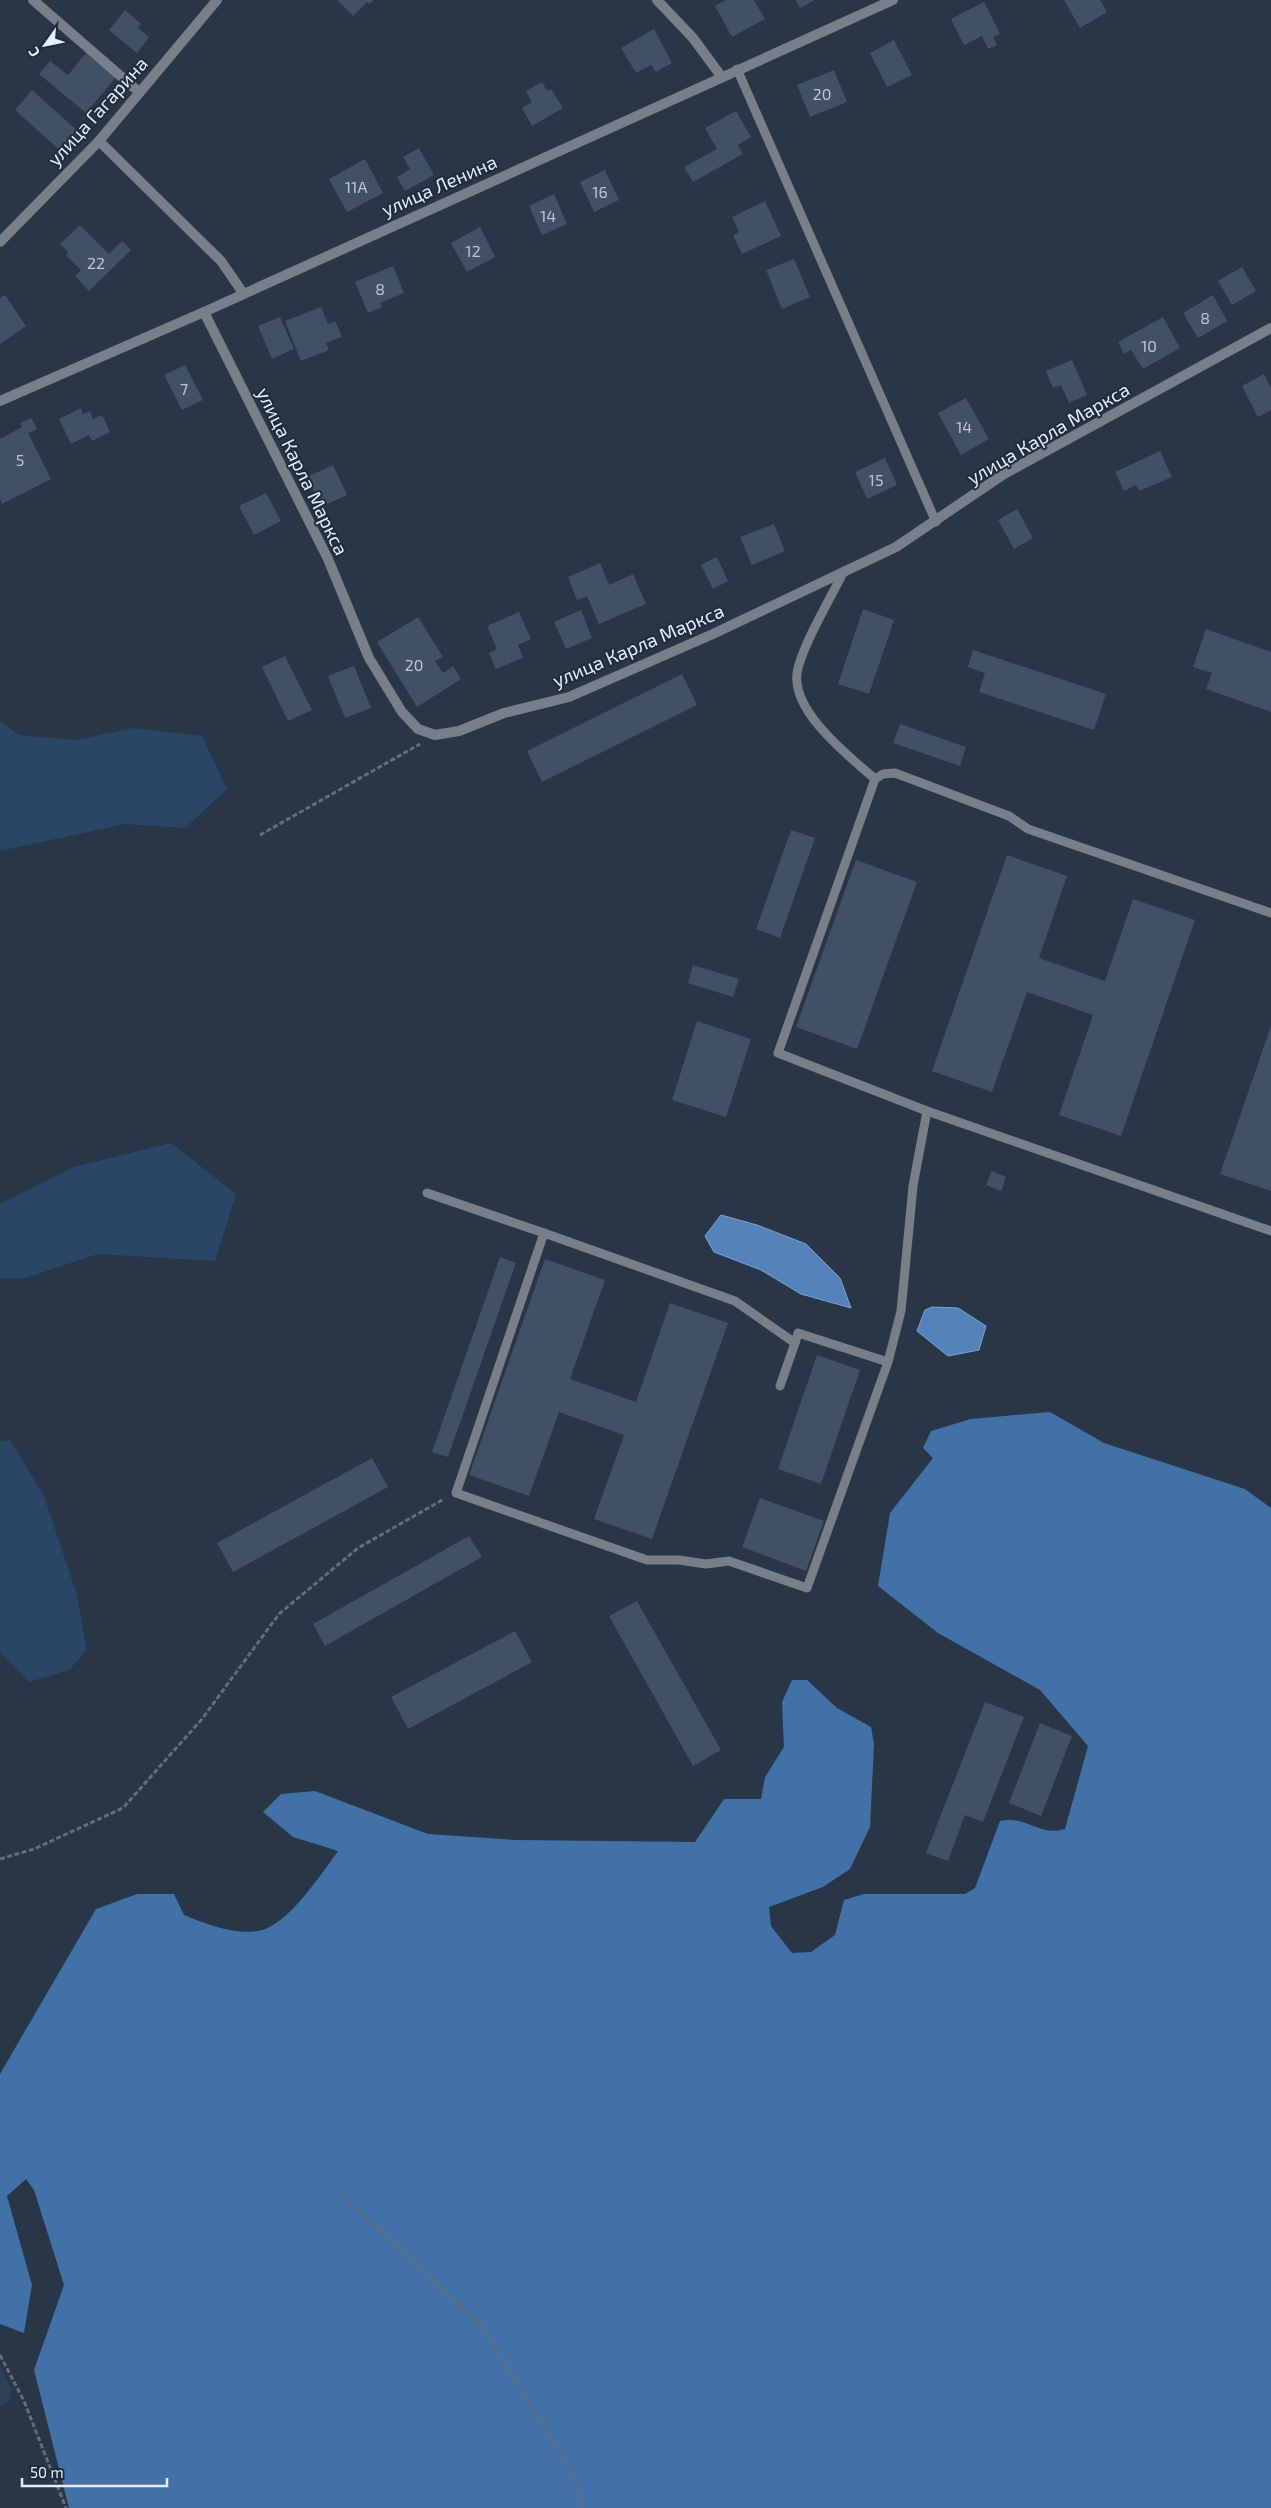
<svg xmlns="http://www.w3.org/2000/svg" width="1271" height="2508" viewBox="0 0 1271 2508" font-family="'Exo 2',sans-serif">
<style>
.built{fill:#2d4056}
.green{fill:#294666}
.forest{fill:#4171a6}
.water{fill:#5383ba;stroke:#7fa3cd}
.building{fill:#415062}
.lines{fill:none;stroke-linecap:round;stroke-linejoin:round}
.path{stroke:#616e7d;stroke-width:3;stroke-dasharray:5 2.5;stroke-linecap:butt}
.service{stroke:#787f88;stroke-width:9}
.minor{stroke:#787f88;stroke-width:10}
.labels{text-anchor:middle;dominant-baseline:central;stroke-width:4;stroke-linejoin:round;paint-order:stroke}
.number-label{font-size:16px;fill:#bcc6d3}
.street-label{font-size:19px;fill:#e5eef9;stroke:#1e2c3c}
</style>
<rect width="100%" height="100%" fill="#283647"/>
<polygon class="built" points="0,2366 11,2389 10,2400 0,2408"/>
<g class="green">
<polygon points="0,721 19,735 75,740 134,728 202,736 227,789 185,828 125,824 0,851"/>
<polygon points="171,1143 236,1194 215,1261 98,1254 25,1278 0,1278 0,1204 74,1167"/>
<polygon points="10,1440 44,1496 76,1592 87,1650 69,1670 29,1682 0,1652 0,1441"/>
</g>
<path class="forest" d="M 1050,1412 L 1104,1443 L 1245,1489 L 1271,1508 L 1271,2508 L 69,2508 L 34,2370 L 64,2285 L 34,2190 L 26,2179 L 7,2196 L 32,2285 L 24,2333 L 0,2324 L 0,2074 L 96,1909 L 137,1894 L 174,1894 L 184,1915 C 207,1924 233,1935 258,1931 C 287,1927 321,1874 338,1851 L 293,1837 L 263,1812 L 281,1794 L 315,1791 L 428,1834 L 517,1840 L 695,1842 L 724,1799 L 761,1799 L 765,1777 L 784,1747 L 782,1702 L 792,1680 L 807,1680 L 837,1708 L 871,1727 L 874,1744 L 870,1827 L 850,1869 L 823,1887 L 769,1907 L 771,1926 L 792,1953 L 811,1952 L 835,1935 L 844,1900 L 864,1894 L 965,1894 L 975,1888 L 1000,1821 C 1027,1815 1039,1837 1065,1829 L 1088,1746 L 1040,1690 L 938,1633 L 878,1586 L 890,1513 L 933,1458 L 923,1448 L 931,1431 L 971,1419 Z"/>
<g class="water">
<polygon points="721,1215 757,1225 806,1244 840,1278 851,1308 801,1294 761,1270 714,1252 705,1236"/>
<polygon points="932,1307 958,1308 986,1326 979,1350 948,1356 917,1331 925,1310"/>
</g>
<g class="building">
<polygon points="337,0 374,0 370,4 367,2 353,16"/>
<polygon points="726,0 754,0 765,19 732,37 715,6"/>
<polygon points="796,0 815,0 800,8"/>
<polygon points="1064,0 1100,0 1107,12 1080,28"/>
<polygon points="984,2 1000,34 993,37 997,45 988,49 982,36 964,45 951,19"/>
<polygon points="125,10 141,24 138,28 149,37 137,53 109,30"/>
<polygon points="654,29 672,63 656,72 651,65 636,73 621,48"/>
<polygon points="894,40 912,75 887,87 870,53"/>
<polygon points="86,53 116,77 86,113 39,74 50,61 68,75"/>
<polygon points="834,70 847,102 810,117 797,85"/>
<polygon points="542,82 547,91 551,89 563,108 532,126 522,108 532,102 526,91"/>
<polygon points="32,90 81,134 64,154 15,110"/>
<polygon points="736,111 751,137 738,145 743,154 693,182 684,167 717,149 705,128"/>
<polygon points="419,148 434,175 405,191 397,177 410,169 403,157"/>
<polygon points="365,159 383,193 347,212 329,179"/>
<polygon points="605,170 619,200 594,212 580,182"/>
<polygon points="554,194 567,224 542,235 529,206"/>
<polygon points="765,201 781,236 742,254 733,235 739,232 732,217"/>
<polygon points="80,225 109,254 122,241 131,250 89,291 75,276 81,270 66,255 68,252 60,244"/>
<polygon points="480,227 495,257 467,272 451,243"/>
<polygon points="794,259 810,297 782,309 766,270"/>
<polygon points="393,266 404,293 380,303 382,307 368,313 355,282"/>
<polygon points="1242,267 1256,291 1232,305 1218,281"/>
<polygon points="5,295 26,326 0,344 0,298"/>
<polygon points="1213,295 1227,321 1198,338 1183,313"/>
<polygon points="321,307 328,324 335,321 342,337 326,343 329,350 301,361 285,321"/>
<polygon points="280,317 294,349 272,359 258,326"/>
<polygon points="1163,317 1180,348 1143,369 1131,350 1124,354 1118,342"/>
<polygon points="1072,360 1087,395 1069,403 1061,385 1053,388 1046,371"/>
<polygon points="185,365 203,400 182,410 164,375"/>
<polygon points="1264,374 1271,388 1271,410 1258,417 1242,386"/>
<polygon points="966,398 989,439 961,455 938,413"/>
<polygon points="81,408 83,414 90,411 93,419 102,415 110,432 92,441 89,435 71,444 59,419"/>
<polygon points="31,418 37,429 28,433 51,479 2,504 0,499 0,439 22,427 20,423"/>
<polygon points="1160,451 1172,477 1139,491 1136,485 1124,491 1115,472"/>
<polygon points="885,458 897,485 867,499 855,472"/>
<polygon points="333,465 347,495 321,507 307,477"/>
<polygon points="266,493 281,521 254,535 239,506"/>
<polygon points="1017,509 1033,538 1014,549 998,520"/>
<polygon points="774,524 785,551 752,565 740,537"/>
<polygon points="717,557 728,581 713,589 701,565"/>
<polygon points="600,563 609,585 633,574 646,604 599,624 587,596 577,600 568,577"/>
<polygon points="863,609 894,620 869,694 838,684"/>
<polygon points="581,610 592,638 566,649 554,622"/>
<polygon points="519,612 531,639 518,645 523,658 496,669 489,653 497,649 487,626"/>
<polygon points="418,617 443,657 435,661 443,673 453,666 461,679 417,707 377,642"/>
<polygon points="1206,629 1271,652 1271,712 1206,689 1212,673 1193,667"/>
<polygon points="973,650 1106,694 1094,730 979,692 985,673 968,667"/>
<polygon points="285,656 312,710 288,721 262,667"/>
<polygon points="354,666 371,708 345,718 328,676"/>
<polygon points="682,674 697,705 542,782 527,751"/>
<polygon points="900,724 966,747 960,766 893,743"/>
<polygon points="791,830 815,838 780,938 756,929"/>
<polygon points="1007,855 1067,876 1039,958 1105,981 1133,899 1195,920 1121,1136 1059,1115 1093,1015 1027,992 992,1092 932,1071"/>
<polygon points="856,860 917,882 857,1049 796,1027"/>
<polygon points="693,965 739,979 733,997 688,983"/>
<polygon points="697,1021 751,1039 726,1117 672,1100"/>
<polygon points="1271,1026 1271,1191 1220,1174"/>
<polygon points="992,1171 1006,1177 1001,1191 986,1185"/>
<polygon points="500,1257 516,1263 448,1457 432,1452"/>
<polygon points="545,1259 605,1280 570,1379 636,1402 670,1303 728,1323 652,1539 594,1519 624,1435 559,1412 529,1496 469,1475"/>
<polygon points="817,1355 860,1370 821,1484 778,1469"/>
<polygon points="372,1458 388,1487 233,1572 217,1543"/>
<polygon points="760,1498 824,1521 806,1571 742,1547"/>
<polygon points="469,1536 482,1557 325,1646 313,1624"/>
<polygon points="637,1601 721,1750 693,1766 609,1616"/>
<polygon points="515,1631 532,1662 408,1729 391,1697"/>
<polygon points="985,1702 1024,1717 983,1822 965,1815 948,1861 926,1853"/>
<polygon points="1040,1723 1072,1736 1041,1816 1009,1803"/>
</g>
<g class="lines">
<g class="path">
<polyline points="260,835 420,744"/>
<polyline points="0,1859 34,1849 123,1808 202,1719 279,1614 358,1548 444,1499"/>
<polyline points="343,2197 481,2324 573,2475 582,2508"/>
<polyline points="0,2355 24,2401 66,2508"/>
</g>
<g class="service">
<polyline points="737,69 936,522"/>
<path d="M 844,571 C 830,599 806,639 798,668 C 787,709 849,756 875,779"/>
<polyline points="1271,913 1028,829 1009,816 895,773 883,774 875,779 778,1053 927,1111 1271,1231"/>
<polyline points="427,1193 544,1233"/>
<polyline points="888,1362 798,1333 795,1343 735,1301 544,1233 456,1493 647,1560 679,1560 706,1564 729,1561 807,1588 888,1362 901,1311 913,1186 927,1111"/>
<polyline points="780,1386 795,1343"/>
</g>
<g class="minor">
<polyline points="33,0 139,92"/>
<polyline points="657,0 693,38 721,76"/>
<polyline points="99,141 221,261 243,293"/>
<polyline points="0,242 99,141 217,0"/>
<polyline points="204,312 328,559 369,658 402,712 418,729 435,735 459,731 504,713 569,697 713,634 896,547 1004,474 1271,328"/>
<polyline points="0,401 204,312 893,0"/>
</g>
</g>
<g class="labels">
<g class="number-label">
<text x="822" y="93">20</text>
<text x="356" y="186">11А</text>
<text x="600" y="191">16</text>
<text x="548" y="215">14</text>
<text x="473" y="250">12</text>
<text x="96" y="262">22</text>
<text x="380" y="288">8</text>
<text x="1205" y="317">8</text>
<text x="1149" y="345">10</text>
<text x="184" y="388">7</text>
<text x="964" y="426">14</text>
<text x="20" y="459">5</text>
<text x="876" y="479">15</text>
<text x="414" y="664">20</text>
</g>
<g class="street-label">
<text transform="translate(97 111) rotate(-48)">улица Гагарина</text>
<text transform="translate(439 185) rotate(-24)">улица Ленина</text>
<text transform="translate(1048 433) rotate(-30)">улица Карла Маркса</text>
<text transform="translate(303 471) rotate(64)">улица Карла Маркса</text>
<text transform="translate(638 645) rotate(-23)">улица Карла Маркса</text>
</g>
</g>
<g transform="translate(45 45) rotate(237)" stroke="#1e2c3c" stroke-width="4" paint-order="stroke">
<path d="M0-4L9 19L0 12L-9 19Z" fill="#e5eef9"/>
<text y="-8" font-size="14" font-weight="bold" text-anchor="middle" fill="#e5eef9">С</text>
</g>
<path d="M22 2478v8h145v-8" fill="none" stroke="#e5eef9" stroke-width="2.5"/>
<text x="30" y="2478" font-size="15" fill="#e5eef9" stroke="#1e2c3c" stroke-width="4" paint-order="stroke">50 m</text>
</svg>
